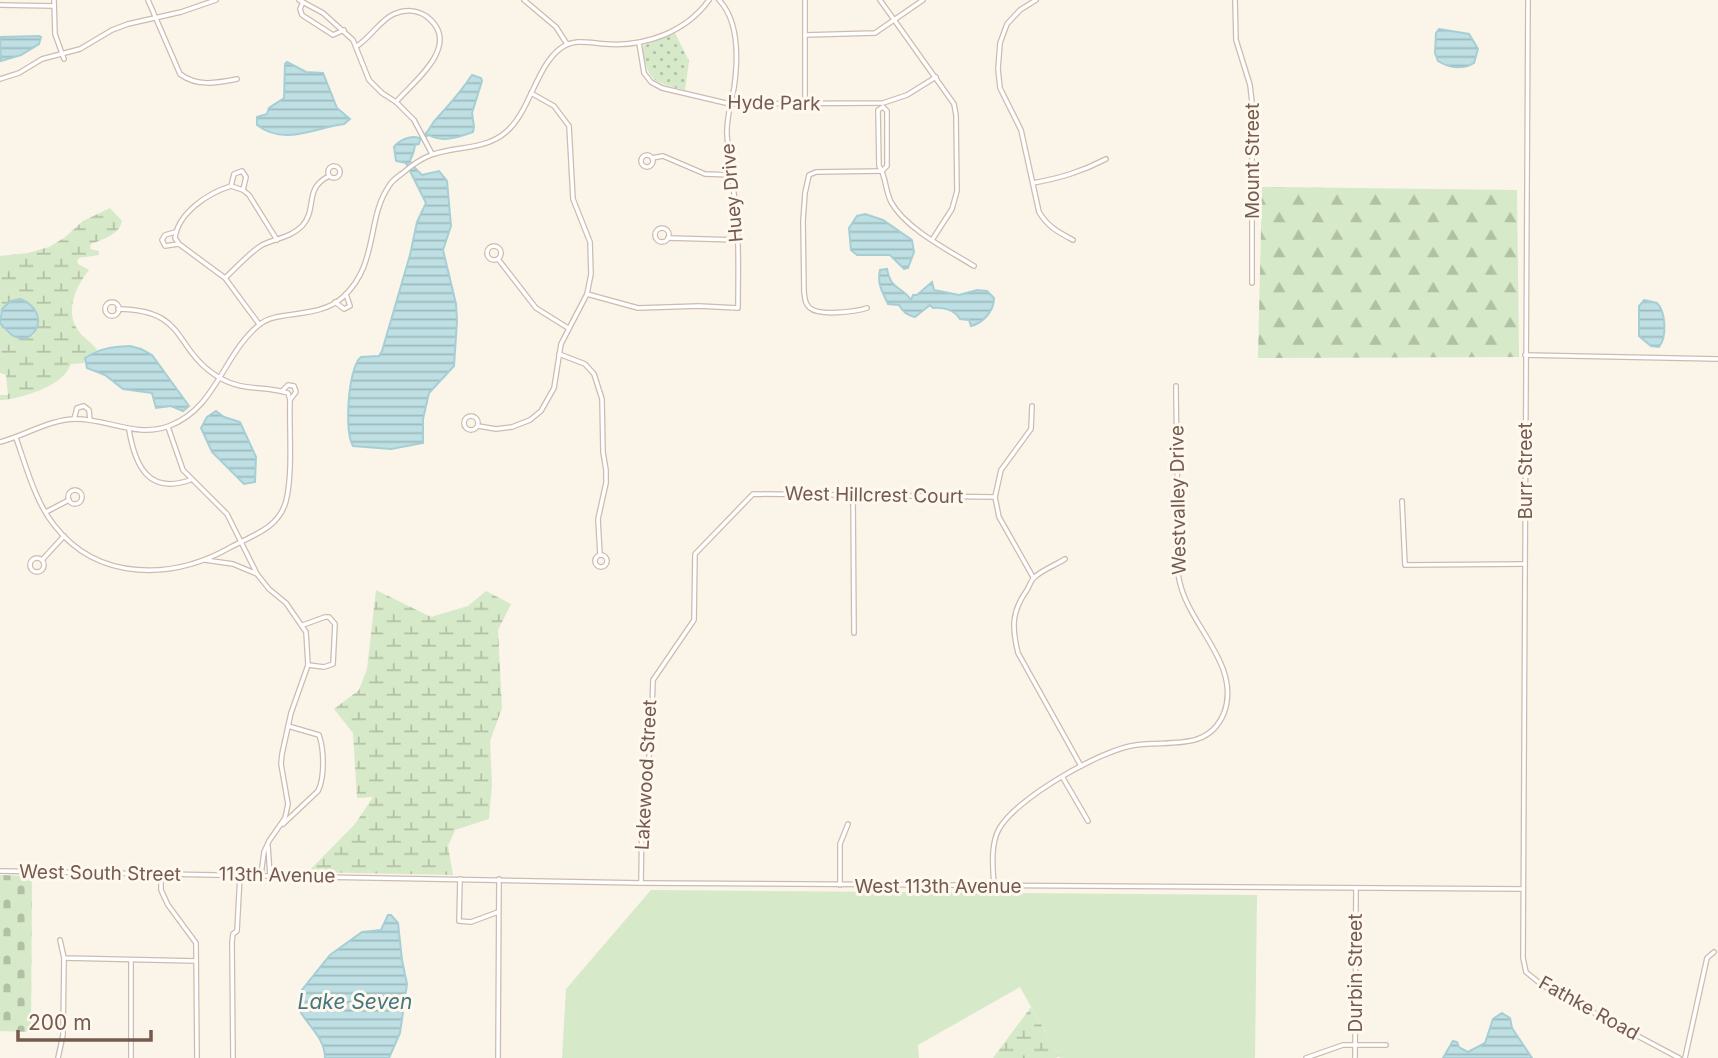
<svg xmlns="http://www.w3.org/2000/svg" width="1718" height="1058" viewBox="0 0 1718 1058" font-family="Inter,sans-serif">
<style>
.grass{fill:#d6e9c8}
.forest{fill:url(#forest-firs)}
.wetland{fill:url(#wetland-marsh)}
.cemetery{fill:url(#cemetery-stones)}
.park{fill:url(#park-dots)}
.water{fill:url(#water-rules);stroke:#a5cfd5;stroke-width:2}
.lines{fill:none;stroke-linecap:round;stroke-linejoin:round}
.street-casing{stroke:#cdbbaf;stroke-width:6}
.street{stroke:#fff;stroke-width:3.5}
.labels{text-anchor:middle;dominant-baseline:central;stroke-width:6;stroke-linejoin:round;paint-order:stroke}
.street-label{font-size:19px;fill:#755a4e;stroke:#fef8ef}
.water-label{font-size:21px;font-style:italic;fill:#45777f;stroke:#fef8ef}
</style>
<defs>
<pattern id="forest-firs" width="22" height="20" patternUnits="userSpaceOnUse" patternTransform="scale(1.75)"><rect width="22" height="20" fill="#d6e9c8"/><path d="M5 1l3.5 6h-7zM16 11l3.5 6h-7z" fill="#b2c0a5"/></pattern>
<pattern id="wetland-marsh" width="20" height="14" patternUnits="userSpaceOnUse" patternTransform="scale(1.75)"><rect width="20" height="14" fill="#d6e9c8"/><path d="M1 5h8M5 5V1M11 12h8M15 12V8" fill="none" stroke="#b2c0a5"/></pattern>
<pattern id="cemetery-stones" width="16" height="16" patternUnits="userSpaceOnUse" patternTransform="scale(1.75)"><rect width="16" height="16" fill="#d6e9c8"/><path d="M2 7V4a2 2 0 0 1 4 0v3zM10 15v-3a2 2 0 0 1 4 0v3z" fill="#b2c0a5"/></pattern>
<pattern id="park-dots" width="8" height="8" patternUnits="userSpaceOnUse" patternTransform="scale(1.75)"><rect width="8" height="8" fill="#d6e9c8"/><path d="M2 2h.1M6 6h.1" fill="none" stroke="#b2c0a5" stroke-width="1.8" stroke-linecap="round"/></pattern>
<pattern id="water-rules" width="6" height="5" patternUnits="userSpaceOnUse" patternTransform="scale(1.75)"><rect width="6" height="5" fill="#bee0e4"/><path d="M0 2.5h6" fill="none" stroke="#9fb9bb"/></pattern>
</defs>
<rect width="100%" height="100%" fill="#fbf4e9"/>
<polygon class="grass" points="651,890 1257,895 1255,1058 1060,1058 1020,987 918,1045 919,1058 562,1058 566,989"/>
<polygon class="forest" points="1262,187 1517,190 1519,357 1258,358"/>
<g class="wetland">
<path d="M 110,208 L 122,221 C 119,235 103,239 91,244 L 90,249 L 99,251 L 99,255 L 79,258 L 77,261 L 78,264 L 89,270 C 75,287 63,314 81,334 C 86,340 93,343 97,350 L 85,358 L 84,363 L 71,364 C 69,367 68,371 65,374 C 54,388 16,400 0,400 L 0,395 L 8,395 L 6,375 L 0,373 L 0,323 L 7,333 L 33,336 C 41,326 41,311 29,305 C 25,303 17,302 11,301 L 0,312 L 0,256 L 28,253 L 49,247 L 64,238 L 83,221 Z"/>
<polygon points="376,590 431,617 468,606 486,591 511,604 498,630 502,708 490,741 492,784 489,819 455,830 448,846 453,875 308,872 355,824 373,797 357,798 353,733 334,709 359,690 367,669"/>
<polygon points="1031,1007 1059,1056 1056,1058 993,1058"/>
</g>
<polygon class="cemetery" points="0,875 32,876 31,1032 0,1031"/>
<path class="park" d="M 675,33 L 689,61 L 685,90 C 652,82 648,81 642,48 L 643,46 Z"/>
<g class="water">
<path d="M 1439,29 L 1469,34 L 1478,49 L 1474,63 C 1463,70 1449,68 1438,61 L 1435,53 L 1436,33 Z"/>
<polygon points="0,37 39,36 41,37 39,44 21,55 1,61"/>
<path d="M 287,62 L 306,72 L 323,73 L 337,108 L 350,119 L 344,124 C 314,128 284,146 257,125 L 257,117 L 267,114 L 269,108 L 284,98 L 285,64 Z"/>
<path d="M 472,75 L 481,78 L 482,81 L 472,113 L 474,127 L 473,132 C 459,137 442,143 429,135 L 420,140 L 419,144 L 415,145 C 413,165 402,155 422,175 L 439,171 L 447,181 L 451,226 L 443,250 L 456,304 L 457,321 L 454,366 L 429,393 L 423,419 L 423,443 L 391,449 L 353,446 C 344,433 348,367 361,357 L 379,356 L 382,351 L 410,255 L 417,222 L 426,203 L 406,163 L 396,161 L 394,147 C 399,140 411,135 419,138 C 431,132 428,127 437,118 C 450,104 462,90 472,75 Z"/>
<polygon points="865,214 883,220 912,240 914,252 908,268 904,269 890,255 857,255 851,250 849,228 857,216"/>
<path d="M 887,269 C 891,291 902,286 911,300 L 913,295 L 917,295 L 932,282 L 934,290 L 959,295 L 977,290 L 987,291 L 994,298 C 994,311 983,323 971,326 L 969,320 L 960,319 C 954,309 942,307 933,308 L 930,305 L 915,317 C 907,315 903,312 899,305 L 888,304 C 882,291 877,284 880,270 Z"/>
<path d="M 20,299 C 40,306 46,329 25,339 C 12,338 8,332 0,323 L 2,309 L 11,301 Z"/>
<path d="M 1644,300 L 1657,303 C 1666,312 1667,337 1659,347 L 1651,346 L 1639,336 L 1639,306 Z"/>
<path d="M 130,346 L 141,349 L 152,355 L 189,406 L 183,411 L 171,406 L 156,408 L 152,393 L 123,389 L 105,375 L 87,368 L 85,358 C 100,348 112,347 130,346 Z"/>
<polygon points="216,411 224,417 240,422 256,457 255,482 244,484 212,452 201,428 207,417"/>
<path d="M 388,915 L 391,915 L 398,923 L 402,960 L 407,984 L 400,1033 L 389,1058 L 325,1058 C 325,1038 309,1027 300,1011 L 302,990 L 330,955 L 362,932 L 381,930 Z"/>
<polygon points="1502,1013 1510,1018 1512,1028 1532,1058 1443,1058 1453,1041 1457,1042 1459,1047 1468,1052 1485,1043 1493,1019"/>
</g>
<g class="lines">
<defs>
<g id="street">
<polyline points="54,0 55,34 64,59"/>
<path d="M 148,0 L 180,74 C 197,87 217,83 237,79"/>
<polyline points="299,0 323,13 353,40 369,80 382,93 396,102 414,120 432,154"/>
<polyline points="524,0 556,27 567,44"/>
<polyline points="880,0 954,104 956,115 957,191 952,209 932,240"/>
<path d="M 1036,0 L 1020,10 L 1007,24 L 1000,43 L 998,69 L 1000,88 L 1021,130 L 1039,212 C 1048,227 1058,232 1073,240"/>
<polyline points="1235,0 1236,40 1250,85 1252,103 1252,283"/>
<polyline points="1528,0 1523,958 1526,972 1542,985 1679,1058"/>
<polyline points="303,2 300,9 302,15 333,35 344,30"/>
<polyline points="0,5 54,6"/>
<polyline points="805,35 875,33 923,0"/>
<polyline points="639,43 644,73 651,82 662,88 730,104 883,103 907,95 936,77"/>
<path d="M 357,46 C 371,37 380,20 394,14 C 405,9 417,10 426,16 C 464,44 414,81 396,102"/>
<polyline points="0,79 19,73 42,59 80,49 112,30 128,24 181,12 216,0"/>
<polyline points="805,104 805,0"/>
<path d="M 883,107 L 878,110 L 879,166 C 886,176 885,190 891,202 C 906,229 948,250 974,266"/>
<circle cx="647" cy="161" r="6"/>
<polyline points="652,158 663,156 705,174 733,175"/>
<circle cx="334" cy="172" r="6"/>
<polyline points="882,171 887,166 887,111 883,107"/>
<path d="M 1033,183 C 1060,178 1081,172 1106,159"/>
<polyline points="231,186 234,174 242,171 246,177 243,190"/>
<circle cx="662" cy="235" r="7"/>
<polyline points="175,232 165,235 162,240 165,246 178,244"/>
<polyline points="668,238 738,240"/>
<circle cx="494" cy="253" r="7"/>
<polyline points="498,259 536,308 568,328"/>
<path d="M 225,278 C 236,268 249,253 262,245 C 276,238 290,238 302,226 C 318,209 303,189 329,176"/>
<path d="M 587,294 L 638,308 L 699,306 L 738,308 C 738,279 739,250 737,221 C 735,193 729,164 727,135 C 726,119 731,104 734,88 C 738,60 739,21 719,0"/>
<polyline points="335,302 344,309 350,306 346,294"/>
<circle cx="112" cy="309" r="7"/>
<path d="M 867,308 C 855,312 819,316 810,308 C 805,304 805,299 804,292 L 803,221 L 805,193 L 809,175 L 816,172 L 882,171"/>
<path d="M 259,324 L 225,278 L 179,244 L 175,238 C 178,213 208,193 231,186 L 243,190 L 249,195 L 277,240"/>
<polyline points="559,354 585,364 594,374 602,399 603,452 606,470 606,483 598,519 600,555"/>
<polyline points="1525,355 1718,359"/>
<polyline points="282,391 288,385 294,386 296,392 290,400"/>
<polyline points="1032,406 1031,429 1001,470 995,497 999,517 1033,577"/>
<circle cx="471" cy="423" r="7"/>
<polyline points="74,419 77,408 84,406 89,410 90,420"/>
<polyline points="478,426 496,429 512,427 530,420 541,411 554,388 561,344 587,294 591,274 590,242 573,199 569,126 554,106 531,93"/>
<polyline points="168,427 183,470 227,514 257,574 269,589 286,603 306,632 308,665 291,713 282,754 281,764 288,804 285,818 269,841 264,852 261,875"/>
<path d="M 129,430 C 135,465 148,495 190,480"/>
<path d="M 16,438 C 26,466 35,501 54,525 C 98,582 173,580 231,547 C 253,535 279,528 286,501 C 293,474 289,429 290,400 L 288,393 C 263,385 244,392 220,378 C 171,349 190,310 118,309"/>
<path d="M 0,442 C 24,436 50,419 76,419 C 108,419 137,438 169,426 C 216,409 223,354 259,325 C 277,309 318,320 343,297 C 379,264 366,219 389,186 C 392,180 399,176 404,172 C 412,165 421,159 431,155 C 455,146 486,150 506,132 C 530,112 536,66 561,48 C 575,38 590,43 606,44 C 645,47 686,32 709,0"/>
<circle cx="75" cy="497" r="7"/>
<polyline points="853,494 854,633"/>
<polyline points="1402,501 1405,565 1525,564"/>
<polyline points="46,512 69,500"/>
<circle cx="601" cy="561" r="6"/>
<circle cx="37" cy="565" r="7"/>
<path d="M 1065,559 C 1056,565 1044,569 1036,576 C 1031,579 1030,585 1027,590 C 1011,612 1012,628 1018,653 L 1081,766"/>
<polyline points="42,560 64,536"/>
<polyline points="205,560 233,564 257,574"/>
<polyline points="303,625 325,617 329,617 335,624 333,664 324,667 308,665"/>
<polyline points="1063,778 1088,821"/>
<path d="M 283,824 L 318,791 C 325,777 324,749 319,735 L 288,726"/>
<polyline points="268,846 270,876"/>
<polyline points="0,871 641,883 1523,889"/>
<polyline points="161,875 161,890 168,905 196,943 197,1058"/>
<polyline points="460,879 459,921 471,922 498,912"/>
<polyline points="641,883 642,815 651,740 653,680 694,620 695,554 753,494 995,497"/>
<polyline points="840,885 840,844 848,824"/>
<path d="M 994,886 C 993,869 990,845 999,829 C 1015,799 1102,749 1136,745 C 1169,740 1208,752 1224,713 C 1241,667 1193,629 1181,587 C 1173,560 1177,530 1177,502 C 1178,463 1176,424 1176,386"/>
<polyline points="60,940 64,958 196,961"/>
<polyline points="131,960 131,1058"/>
<polyline points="58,1058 63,1035 64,958"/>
<polyline points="233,1058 232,942 233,934 237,931 240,875"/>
<polyline points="498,1058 499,879"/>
<polyline points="1306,1058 1343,1045 1386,1045"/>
<polyline points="1355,1058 1356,889"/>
<polyline points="1685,1058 1707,958 1714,952"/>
</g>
</defs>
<use href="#street" class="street-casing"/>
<use href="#street" class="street"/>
</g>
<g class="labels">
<g class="street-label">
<text transform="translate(774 103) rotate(1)">Hyde Park</text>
<text transform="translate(1252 161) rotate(-90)">Mount Street</text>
<text transform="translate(732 193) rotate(-95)">Huey Drive</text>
<text transform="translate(1525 471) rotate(-90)">Burr Street</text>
<text transform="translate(874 495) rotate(1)">West Hillcrest Court</text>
<text transform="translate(1178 500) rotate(-91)">Westvalley Drive</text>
<text transform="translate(646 775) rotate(-87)">Lakewood Street</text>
<text transform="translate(100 873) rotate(1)">West South Street</text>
<text transform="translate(277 875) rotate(1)">113th Avenue</text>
<text x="938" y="886">West 113th Avenue</text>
<text transform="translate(1355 973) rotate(-90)">Durbin Street</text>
<text transform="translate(1589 1008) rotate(29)">Fathke Road</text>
</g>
<g class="water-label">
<text x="355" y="1001">Lake Seven</text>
</g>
</g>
<path d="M18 1030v10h133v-10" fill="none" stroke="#755a4e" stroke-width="3.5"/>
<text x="28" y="1030" font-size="21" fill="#755a4e" stroke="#fef8ef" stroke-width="5" paint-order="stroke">200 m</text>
</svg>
